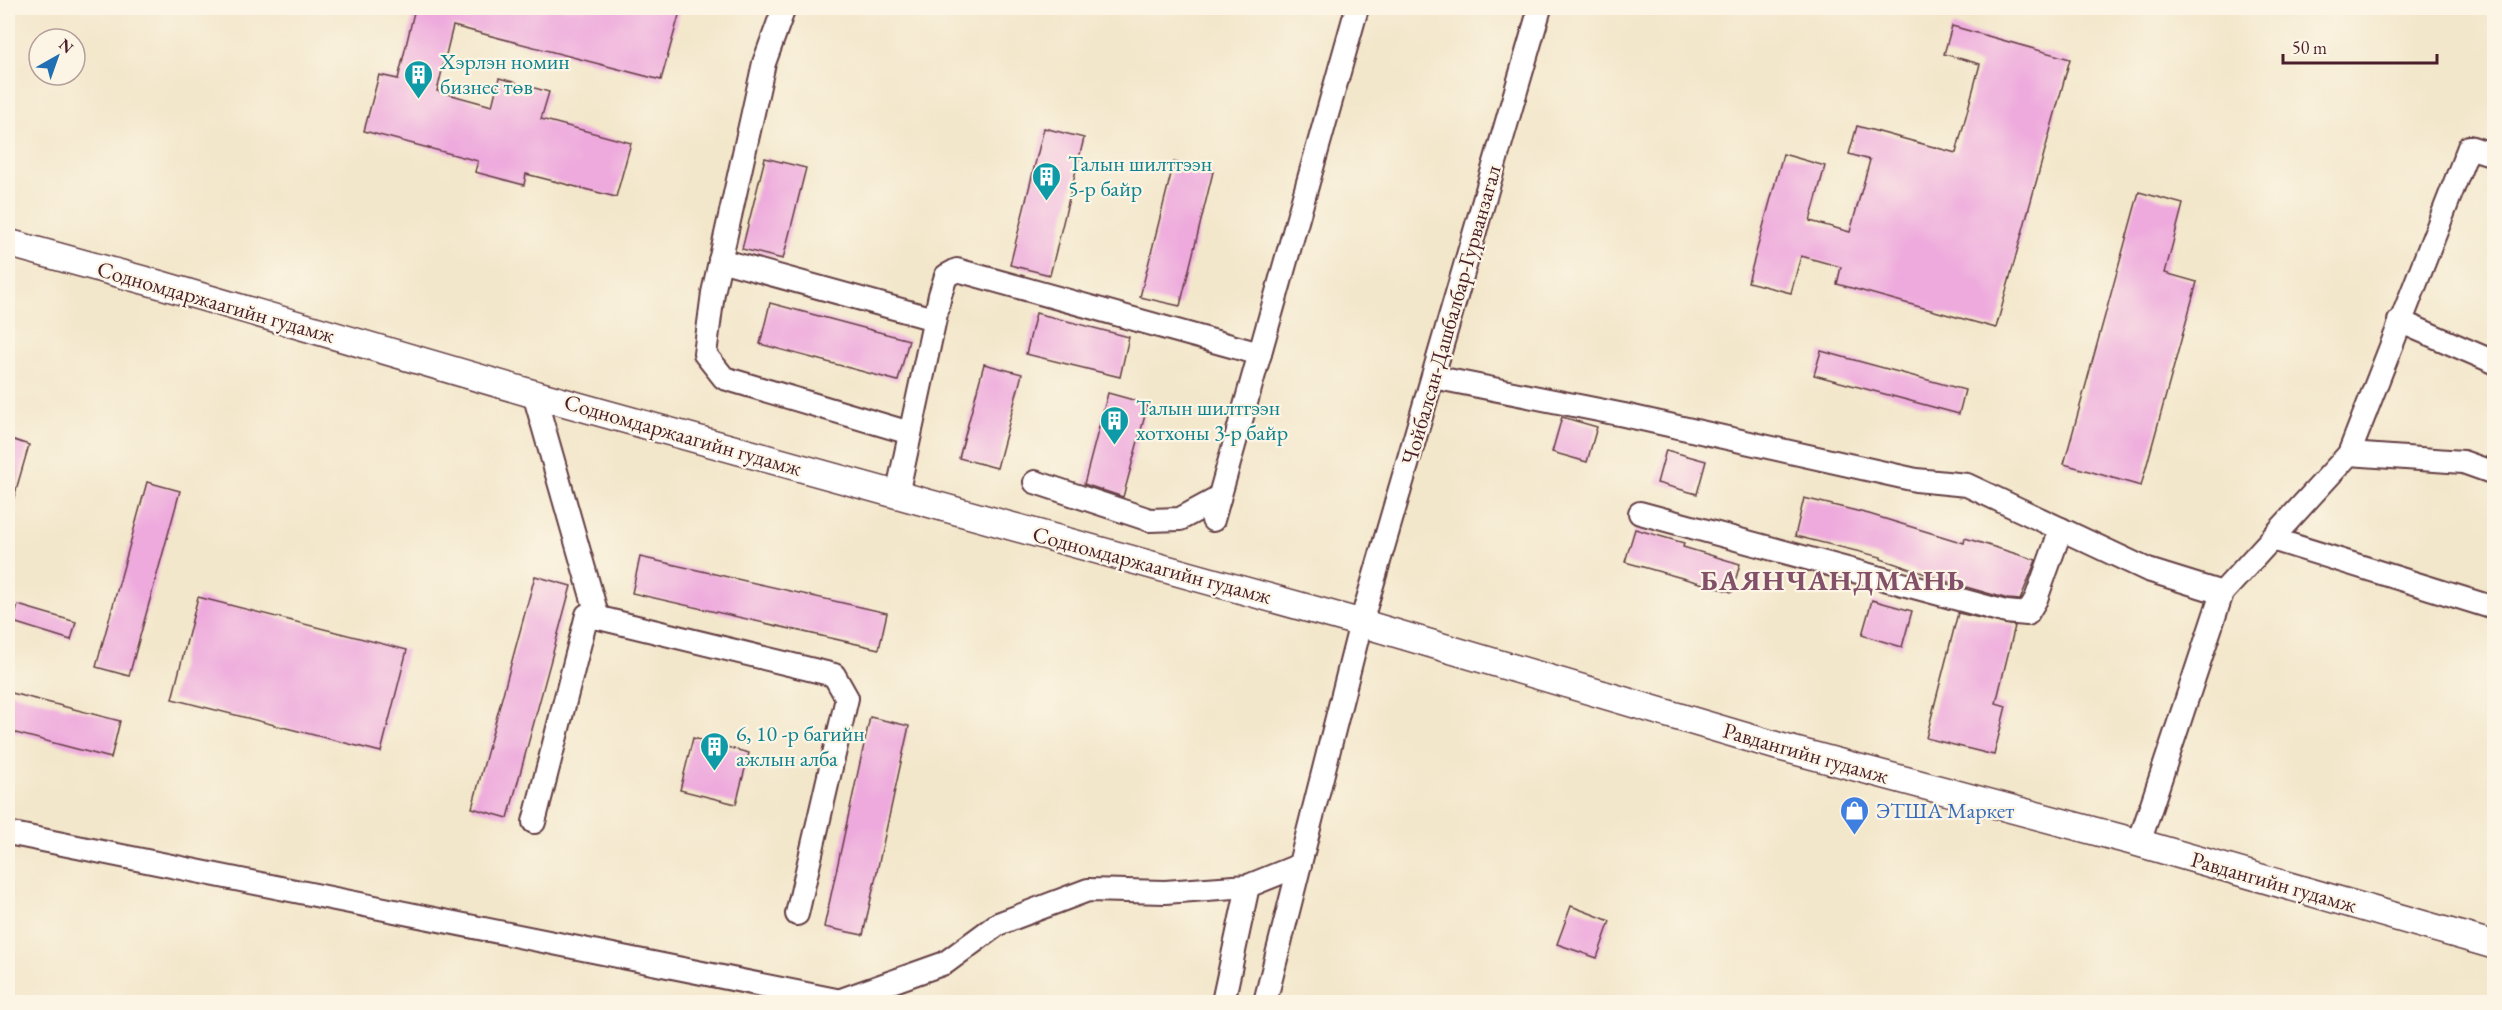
<svg xmlns="http://www.w3.org/2000/svg" width="2502" height="1010" viewBox="0 0 2502 1010" font-family="'EB Garamond',serif">
<style>
.building{fill:#ead}
.lines{fill:none;stroke-linecap:round;stroke-linejoin:round}
.minor-casing{stroke:#633d43;stroke-width:26}
.major-casing{stroke:#633d43;stroke-width:30}
.minor{stroke:#fff;stroke-width:22}
.major{stroke:#fff;stroke-width:27}
.labels{text-anchor:middle;dominant-baseline:central;stroke-width:4.5;stroke-linejoin:round;paint-order:stroke}
.culture-label{font-size:22px;fill:#0d838f;stroke:#fcf5e5;text-anchor:start}
.street-label{font-size:22px;fill:#4a1f2b;stroke:#fcf5e5}
.shop-label{font-size:22px;fill:#366cbe;stroke:#fcf5e5;text-anchor:start}
.district-label{font-size:28px;font-weight:bold;letter-spacing:1.5px;fill:#835069;stroke:#fcf5e5}
</style>
<rect width="100%" height="100%" fill="#fcf5e5"/>
<filter id="ink" filterUnits="userSpaceOnUse"><feTurbulence type="fractalNoise" baseFrequency=".0167" numOctaves="2"/><feDisplacementMap in="SourceGraphic" scale="12" xChannelSelector="R" yChannelSelector="G"/><feConvolveMatrix kernelMatrix="1 2 1 2 8 2 1 2 1" color-interpolation-filters="sRGB"/></filter>
<filter id="wash" filterUnits="userSpaceOnUse"><feTurbulence type="fractalNoise" baseFrequency=".008" numOctaves="4" result="noise"/><feDisplacementMap in="SourceGraphic" scale="24" xChannelSelector="R" yChannelSelector="G"/><feGaussianBlur stdDeviation="1.35" result="paint"/><feColorMatrix in="noise" values="0 0 0 0 0 0 0 0 0 0 0 0 0 0 0 0 0 1.4 0 .05"/><feComposite in="paint" operator="in"/></filter>
<g filter="url(#wash)">
<rect width="100%" height="100%" fill="#f3e7cb"/>
<g id="blocks">
<g class="building">
<polygon points="415,8 681,8 661,80 453,26 437,91 492,106 499,78 549,92 541,119 631,143 616,197 526,174 524,185 475,172 478,161 364,131 379,75 398,79"/>
<polygon points="1952,26 2070,59 1996,328 1837,284 1841,267 1801,256 1791,293 1748,282 1783,154 1825,166 1810,221 1850,232 1870,160 1849,154 1857,126 1956,153 1980,64 1944,54"/>
<polygon points="1044,128 1084,138 1050,275 1010,265"/>
<polygon points="765,158 806,168 783,259 742,249"/>
<polygon points="1174,162 1213,172 1180,306 1140,297"/>
<polygon points="2139,192 2183,204 2165,273 2197,282 2141,486 2064,464"/>
<polygon points="770,303 909,340 898,381 760,344"/>
<polygon points="1036,313 1129,337 1120,377 1026,354"/>
<polygon points="1821,351 1965,390 1959,414 1814,375"/>
<polygon points="984,364 1022,374 997,468 959,458"/>
<polygon points="1108,393 1148,404 1123,497 1084,484"/>
<polygon points="1562,417 1597,427 1587,462 1552,452"/>
<polygon points="8,438 29,445 12,504 8,503"/>
<polygon points="1666,450 1706,461 1697,494 1657,483"/>
<polygon points="147,482 180,491 129,676 96,667"/>
<polygon points="1804,498 1869,514 1964,543 1965,538 2036,560 2020,600 2008,599 1952,583 1881,559 1881,557 1795,536"/>
<polygon points="1635,529 1684,543 1683,547 1740,564 1732,592 1625,562"/>
<polygon points="640,557 887,613 879,649 632,593"/>
<polygon points="535,576 571,586 508,818 472,808"/>
<polygon points="198,597 407,650 381,752 172,699"/>
<polygon points="1872,600 1912,611 1902,647 1862,635"/>
<polygon points="18,605 76,622 71,640 13,622"/>
<polygon points="1958,613 2015,626 1996,703 2006,706 1994,755 1926,738"/>
<polygon points="8,692 120,721 111,758 8,731"/>
<polygon points="870,717 909,726 863,935 824,927"/>
<polygon points="693,738 749,753 736,804 680,790"/>
<polygon points="1571,906 1610,921 1597,958 1557,944"/>
</g>
</g>
</g>
<g filter="url(#ink)">
<use href="#blocks" fill-opacity="0" stroke="#633d43" stroke-width="1.5"/>
<g class="lines">
<defs>
<g id="minor">
<polyline points="784,8 764,63 713,293 705,354 724,378 910,433"/>
<polyline points="720,260 934,319"/>
<polyline points="2399,321 2494,362"/>
<polyline points="1433,377 1624,415 1916,480 1967,485 2148,570 2222,593"/>
<polyline points="534,394 598,618"/>
<polyline points="2349,454 2463,462 2494,473"/>
<polyline points="1035,482 1150,520 1180,519 1219,498"/>
<polyline points="897,495 940,295 946,276 957,270 1260,354"/>
<polyline points="1640,513 2006,612 2027,614 2036,599 2061,529"/>
<polyline points="1213,520 1357,8"/>
<polyline points="2272,539 2494,608"/>
<polyline points="534,822 587,615 834,675 847,698 797,914"/>
<polyline points="8,833 846,1002"/>
<polyline points="2139,843 2222,593 2349,454 2469,147 2494,155"/>
<polyline points="841,1000 945,963 998,924 1088,890 1165,892 1248,886 1300,865"/>
<polyline points="1223,1002 1248,886"/>
<polyline points="1265,1002 1361,623 1540,8"/>
</g>
<polyline id="major" points="8,243 158,284 534,394 1361,623 1777,746 2139,843 2494,945"/>
</defs>
<use href="#minor" class="minor-casing"/>
<use href="#major" class="major-casing"/>
<use href="#minor" class="minor"/>
<use href="#major" class="major"/>
</g>
</g>
<defs>
<symbol id="building-pin" viewBox="-11 -11 22 30"><path d="M0 17L-7.5 6A9.5 9.5 0 1 1 7.5 6Z" fill="#0f9aa8" stroke="#fcf5e5"/><path d="M-4-6H4V6H1V3H-1V6H-4ZM-2.5-4.3h1.7v1.8h-1.7ZM.8-4.3h1.7v1.8H.8ZM-2.5-1h1.7V.8h-1.7ZM.8-1h1.7V.8H.8Z" fill="#fff"/></symbol>
<symbol id="shop-pin" viewBox="-11 -11 22 30"><path d="M0 17L-7.5 6A9.5 9.5 0 1 1 7.5 6Z" fill="#3f7fe0" stroke="#fcf5e5"/><path d="M-5-2.5h2.3a2.7 3.5 0 0 1 5.4 0H5L5.5 6h-11ZM-1.5-2.5h3a1.5 2.3 0 0 0-3 0Z" fill="#fff"/></symbol>
</defs>
<g fill-rule="evenodd">
<use href="#building-pin" x="402" y="58" width="33" height="45"/>
<use href="#building-pin" x="1030" y="160" width="33" height="45"/>
<use href="#building-pin" x="1098" y="404" width="33" height="45"/>
<use href="#building-pin" x="698" y="730" width="33" height="45"/>
<use href="#shop-pin" x="1838" y="794" width="33" height="45"/>
</g>
<g class="labels">
<g class="culture-label">
<text x="440" y="61">Хэрлэн номин<tspan x="440" dy="25">бизнес төв</tspan></text>
<text x="1068" y="163">Талын шилтгээн<tspan x="1068" dy="25">5-р байр</tspan></text>
<text x="1136" y="407">Талын шилтгээн<tspan x="1136" dy="25">хотхоны 3-р байр</tspan></text>
<text x="736" y="733">6, 10 -р багийн<tspan x="736" dy="25">ажлын алба</tspan></text>
</g>
<g class="street-label">
<text transform="translate(216 302) rotate(16)">Содномдаржаагийн гудамж</text>
<text transform="translate(1451 315) rotate(-74)">Чойбалсан-Дашбалбар-Гурванзагал</text>
<text transform="translate(683 435) rotate(16)">Содномдаржаагийн гудамж</text>
<text transform="translate(1152 565) rotate(15)">Содномдаржаагийн гудамж</text>
<text transform="translate(1806 753) rotate(16)">Равдангийн гудамж</text>
<text transform="translate(2274 882) rotate(16)">Равдангийн гудамж</text>
</g>
<g class="shop-label">
<text x="1876" y="810">ЭТША Маркет</text>
</g>
<g class="district-label">
<text x="1833" y="580">БАЯНЧАНДМАНЬ</text>
</g>
</g>
<rect width="2502" height="1010" fill="none" stroke="#fcf5e5" stroke-width="30"/>
<g transform="translate(57 57) rotate(40)"><circle r="28" fill="#fcf5e5" stroke="#b59f9b" stroke-width="1.5"/>
<path d="M0-4.5L10 22L0 15L-10 22Z" fill="#1f6fb2"/>
<text y="-9" font-size="16" font-weight="bold" text-anchor="middle" fill="#4a1f2b">N</text>
</g>
<path d="M2283 54v9h154v-9" fill="none" stroke="#4a1f2b" stroke-width="3"/>
<text x="2292" y="54" font-size="18" fill="#4a1f2b" stroke="#fcf5e5" stroke-width="4.5" paint-order="stroke">50 m</text>
</svg>
